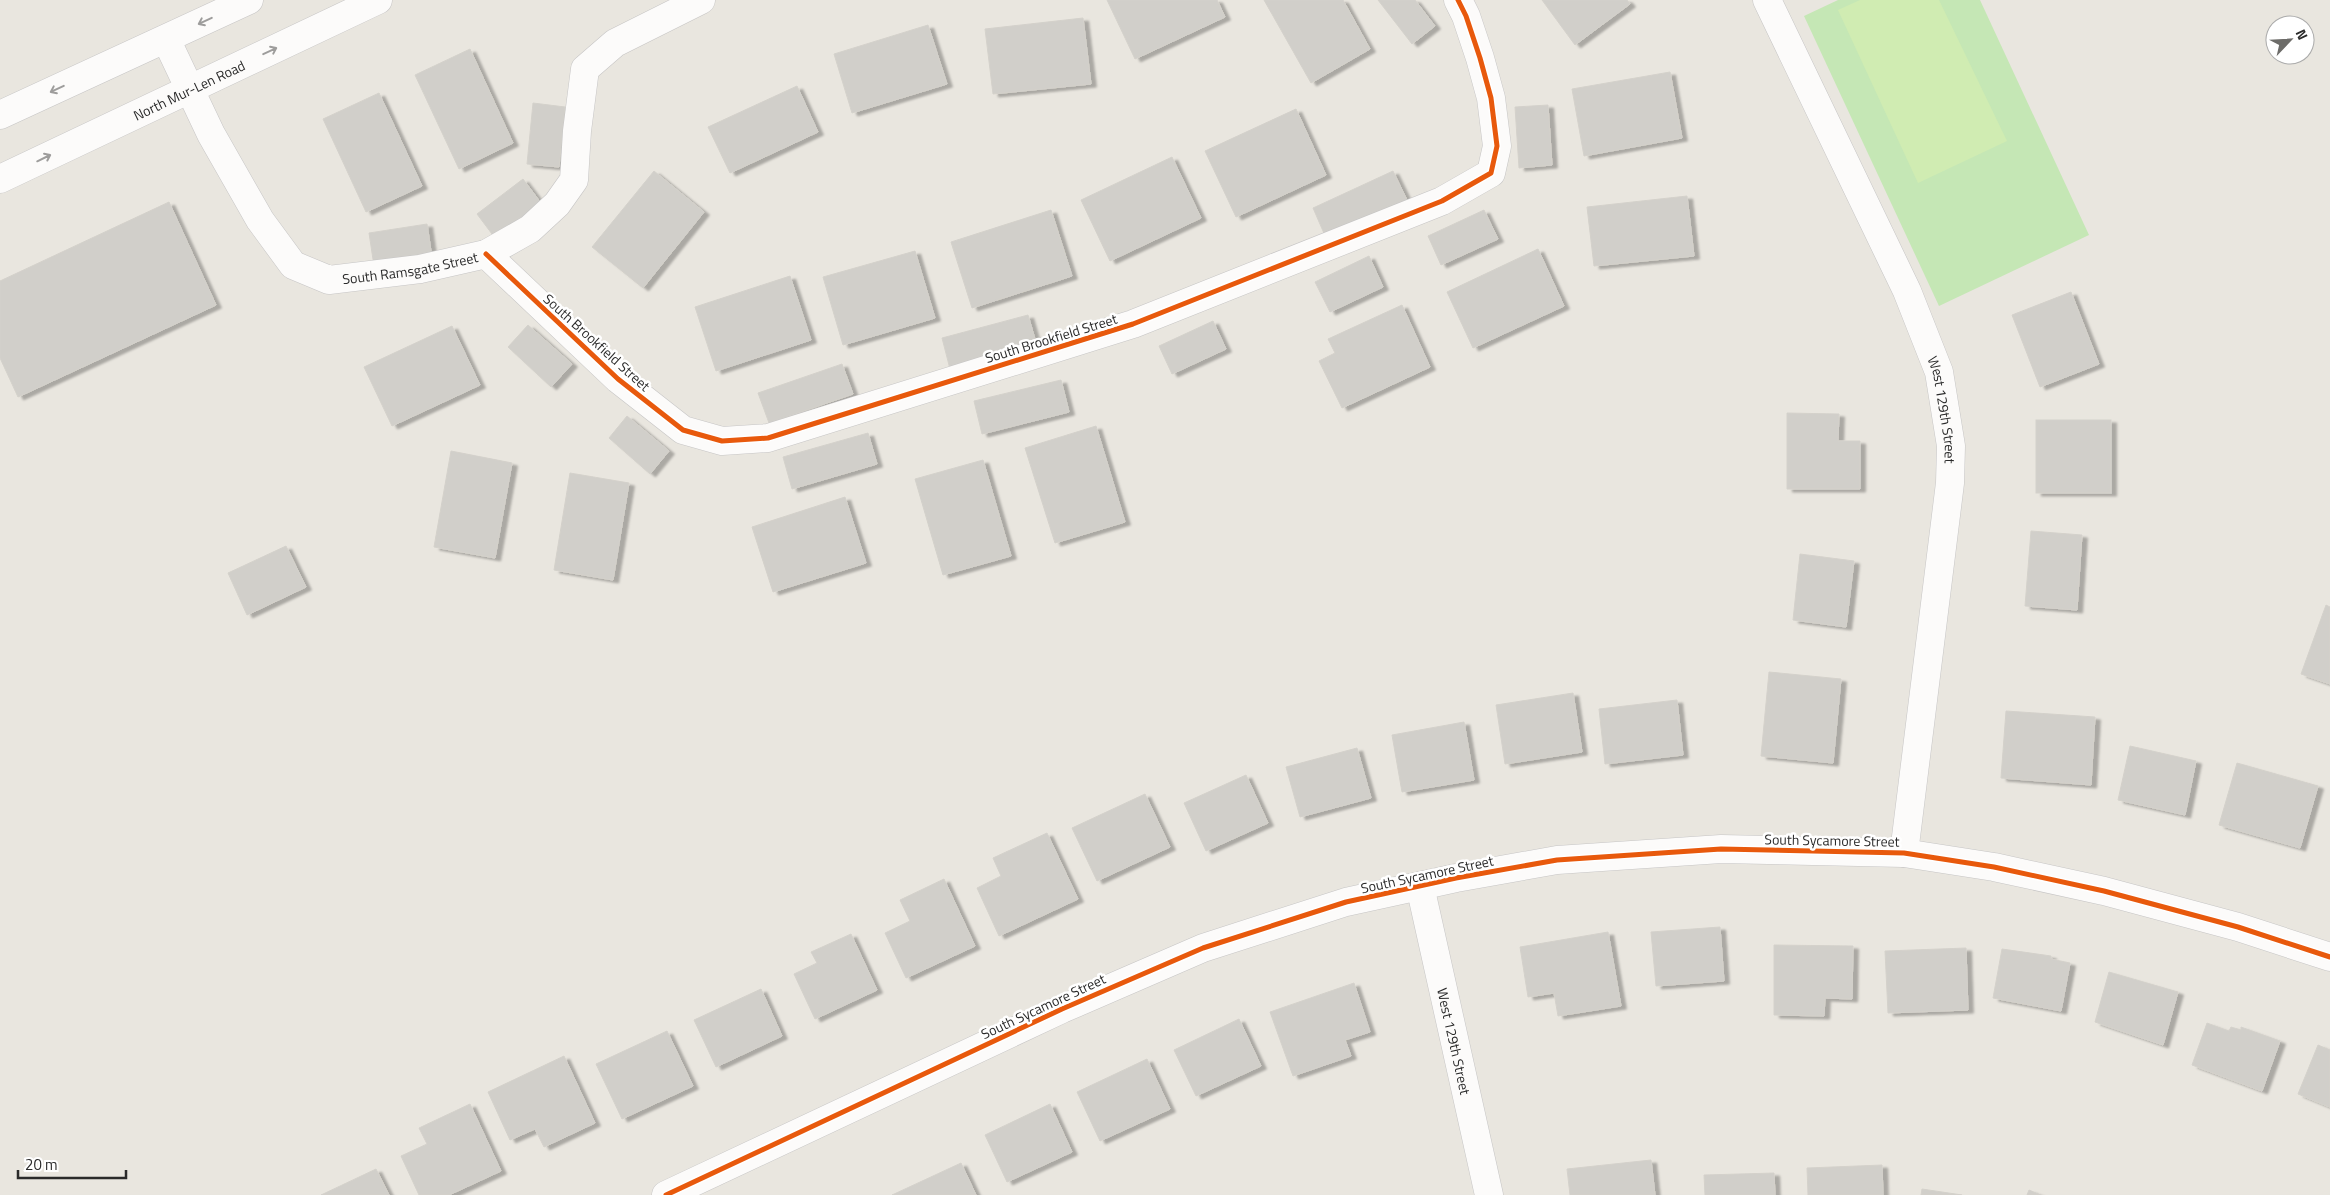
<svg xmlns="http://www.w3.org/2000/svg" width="2330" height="1195" viewBox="0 0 2330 1195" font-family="'Titillium Web',sans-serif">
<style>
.green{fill:#c5e7b5}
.pitch{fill:#d0ecb2}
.building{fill:#d1cfca;stroke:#d4d1cb;filter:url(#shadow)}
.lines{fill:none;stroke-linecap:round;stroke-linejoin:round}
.street-casing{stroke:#c6c5c5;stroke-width:29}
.secondary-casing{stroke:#c6c5c5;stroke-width:29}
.street{stroke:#fcfbfa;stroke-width:28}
.secondary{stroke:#fcfbfa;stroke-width:28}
.cycleway-casing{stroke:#fff;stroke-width:8}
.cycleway{stroke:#e8590c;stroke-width:5}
.oneway{stroke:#9e9d9c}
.labels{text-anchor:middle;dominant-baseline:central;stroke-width:5;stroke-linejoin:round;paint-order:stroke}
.street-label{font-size:14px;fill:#2a2a2a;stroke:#fff}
</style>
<defs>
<filter id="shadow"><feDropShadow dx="5.5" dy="3" stdDeviation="1" flood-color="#0004"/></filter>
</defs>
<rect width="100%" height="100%" fill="#e9e6df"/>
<polygon class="green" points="1838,0 1980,0 2089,235 1939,306 1804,16"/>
<polygon class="pitch" points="1860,0 1939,0 2007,141 1918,183 1838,10"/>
<g class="building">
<polygon points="1107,0 1217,0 1225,17 1135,59"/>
<polygon points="1264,0 1343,0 1370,49 1311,83"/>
<polygon points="1378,0 1415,0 1435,26 1412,44"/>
<polygon points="1542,0 1627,0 1630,4 1575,45"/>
<polygon points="1083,18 1091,84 993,94 985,29"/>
<polygon points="928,25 947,84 852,113 834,54"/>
<polygon points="470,49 513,143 459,169 415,75"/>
<polygon points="1670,72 1682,138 1584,156 1572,89"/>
<polygon points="797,86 818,132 730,173 708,127"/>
<polygon points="379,93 422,186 366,212 323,119"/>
<polygon points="533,103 565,107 559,167 527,164"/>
<polygon points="1548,105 1552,165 1519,168 1515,107"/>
<polygon points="1296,109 1326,175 1236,217 1205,151"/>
<polygon points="1172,157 1201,218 1110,261 1081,200"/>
<polygon points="654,171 704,212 643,288 592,247"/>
<polygon points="1393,171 1407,200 1326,238 1313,208"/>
<polygon points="523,179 544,207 498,242 477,214"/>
<polygon points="1687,196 1694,256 1594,266 1587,207"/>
<polygon points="169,202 216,305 18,397 0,358 0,281"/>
<polygon points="1051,210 1072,276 972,308 951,242"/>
<polygon points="1484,210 1498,239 1441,265 1428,236"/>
<polygon points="427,224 432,258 374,266 369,233"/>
<polygon points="1538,249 1564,306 1473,348 1447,292"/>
<polygon points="915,251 935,318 843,345 823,277"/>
<polygon points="1369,256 1383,287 1330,312 1315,282"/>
<polygon points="790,276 811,340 716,371 695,307"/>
<polygon points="2071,292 2099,364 2040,387 2012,315"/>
<polygon points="1402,305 1430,367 1342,408 1319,361 1335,353 1328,339"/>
<polygon points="1028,315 1037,346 950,369 942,338"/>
<polygon points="1213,321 1226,349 1172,374 1159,346"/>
<polygon points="528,325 572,364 551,387 508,347"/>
<polygon points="452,326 480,385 392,426 364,367"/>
<polygon points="842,364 853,394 769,423 758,393"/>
<polygon points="1061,380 1069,412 982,434 974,401"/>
<polygon points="1787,413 1839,414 1838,441 1860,441 1860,489 1787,489"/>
<polygon points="627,416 669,451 650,474 609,438"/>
<rect x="2036" y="420" width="75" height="73"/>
<polygon points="1096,426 1125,522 1055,543 1025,448"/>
<polygon points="868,433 877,464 792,489 783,457"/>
<polygon points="451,451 512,463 495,558 434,547"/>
<polygon points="983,460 1011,556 943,575 915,479"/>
<polygon points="570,473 629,483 613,580 554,570"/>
<polygon points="845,497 866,563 773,592 752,527"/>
<polygon points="2031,531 2082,535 2077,610 2025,606"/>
<polygon points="286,546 306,587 247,615 228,573"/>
<polygon points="1800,554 1854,561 1846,627 1793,620"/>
<polygon points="2326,605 2330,607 2330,684 2301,674"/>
<polygon points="1769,672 1841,679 1833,763 1761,756"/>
<polygon points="1573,693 1582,752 1505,764 1496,705"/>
<polygon points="1677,700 1683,755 1605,764 1599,709"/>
<polygon points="2006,711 2095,717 2091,785 2001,778"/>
<polygon points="1464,722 1474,780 1402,792 1392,735"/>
<polygon points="2130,746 2196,761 2185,815 2118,800"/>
<polygon points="1357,748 1371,798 1300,817 1286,767"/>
<polygon points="2237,763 2318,786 2300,848 2219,825"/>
<polygon points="1246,775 1268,823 1206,851 1184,803"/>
<polygon points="1145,794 1170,847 1097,881 1072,828"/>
<polygon points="1047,833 1078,899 999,936 977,888 1001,876 993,858"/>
<polygon points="944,879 975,946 906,978 885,933 910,921 900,900"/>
<polygon points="1720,927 1724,981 1656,986 1651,932"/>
<polygon points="1608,932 1621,1006 1558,1016 1554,993 1528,997 1520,947"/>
<polygon points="851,934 877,990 815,1019 794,974 817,963 811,952"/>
<polygon points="1774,945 1853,946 1852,999 1825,998 1824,1016 1774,1015"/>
<polygon points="1966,948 1968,1010 1888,1013 1885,951"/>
<polygon points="2002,949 2051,956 2051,959 2070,963 2061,1011 1993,998"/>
<polygon points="2109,972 2178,992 2163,1045 2095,1022"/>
<polygon points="1354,983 1370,1032 1345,1040 1351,1056 1293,1076 1270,1012"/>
<polygon points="761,989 782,1036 716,1067 694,1020"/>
<polygon points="1239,1019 1261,1066 1196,1096 1174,1050"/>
<polygon points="2207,1023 2229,1031 2231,1027 2241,1030 2241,1027 2280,1041 2262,1091 2192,1065"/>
<polygon points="667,1031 693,1086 622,1119 596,1064"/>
<polygon points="2318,1045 2330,1050 2330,1107 2298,1094"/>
<polygon points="564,1056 595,1123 544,1147 535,1129 510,1140 488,1092"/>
<polygon points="1147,1059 1170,1109 1100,1141 1077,1092"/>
<polygon points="470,1104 501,1171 449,1195 419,1195 401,1156 427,1144 419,1128"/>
<polygon points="1050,1104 1072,1152 1007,1182 985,1135"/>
<polygon points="1651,1160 1655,1195 1570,1195 1567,1169"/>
<polygon points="961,1163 976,1195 892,1195"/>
<polygon points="1882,1165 1883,1195 1808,1195 1807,1168"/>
<polygon points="376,1169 389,1195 321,1195"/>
<polygon points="1774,1173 1775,1195 1705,1195 1704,1175"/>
<polygon points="1922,1189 1962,1195 1921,1195"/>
<polygon points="2029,1190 2041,1195 2027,1195"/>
</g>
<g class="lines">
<defs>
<g id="street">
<path id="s1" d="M 1767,0 L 1907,291 L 1939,372 L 1951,446 L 1950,483 L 1904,853"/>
<path id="s2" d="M 166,39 L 211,134 L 260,220 L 293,265 L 329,280 L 420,269 L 486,254 L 530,229 L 557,204 L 574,180 L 577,131 L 585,69 L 615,43 L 701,0"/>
<polyline points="486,254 618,379 683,430 722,441 768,438 1133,324 1442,201 1491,173 1497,146 1491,98 1480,58 1466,16 1458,0"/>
<path id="s3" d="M 1420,886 L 1489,1195"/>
<polyline points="666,1195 1062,1009 1203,948 1346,902 1456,878 1557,860 1721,849 1904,853 1994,867 2104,891 2238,927 2330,957"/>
</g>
<g id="secondary">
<polyline points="0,115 249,0"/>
<path id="s4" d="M 0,179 L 378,0"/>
</g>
</defs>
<use href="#street" class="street-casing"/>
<use href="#secondary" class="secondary-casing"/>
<use href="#street" class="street"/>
<use href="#secondary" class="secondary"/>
<defs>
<g id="cycleway">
<polyline points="486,254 618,379 683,430 722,441 768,438 1133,324 1442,201 1491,173 1497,146 1491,98 1480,58 1466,16 1458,0"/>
<polyline points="666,1195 1062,1009 1203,948 1346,902 1456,878 1557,860 1721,849 1904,853 1994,867 2104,891 2238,927 2330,957"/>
</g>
</defs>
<use href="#cycleway" class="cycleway-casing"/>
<use href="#cycleway" class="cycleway"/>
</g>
<defs><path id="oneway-shaft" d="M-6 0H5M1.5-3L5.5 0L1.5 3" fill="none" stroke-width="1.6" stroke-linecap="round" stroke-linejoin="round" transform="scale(1.25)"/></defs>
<g class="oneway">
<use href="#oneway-shaft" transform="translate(205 21) rotate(155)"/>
<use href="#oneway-shaft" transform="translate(270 51) rotate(-25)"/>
<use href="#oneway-shaft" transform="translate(57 89) rotate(155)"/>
<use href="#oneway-shaft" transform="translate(44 158) rotate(-26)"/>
</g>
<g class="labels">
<g class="street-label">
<text stroke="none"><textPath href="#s4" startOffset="209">North Mur-Len Road</textPath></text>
<text stroke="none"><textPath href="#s2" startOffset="381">South Ramsgate Street</textPath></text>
<text transform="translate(1051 338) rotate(-17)">South Brookfield Street</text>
<text transform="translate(597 342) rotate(42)">South Brookfield Street</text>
<text stroke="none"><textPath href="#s1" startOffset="448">West 129th Street</textPath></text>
<text transform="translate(1832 840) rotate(1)">South Sycamore Street</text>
<text transform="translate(1427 874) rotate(-12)">South Sycamore Street</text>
<text transform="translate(1043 1006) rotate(-25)">South Sycamore Street</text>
<text stroke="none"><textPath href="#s3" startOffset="159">West 129th Street</textPath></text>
</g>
</g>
<g transform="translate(2290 40) rotate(65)"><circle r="24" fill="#ffffff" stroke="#aaaaaa"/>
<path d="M0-4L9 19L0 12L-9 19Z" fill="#6d6c69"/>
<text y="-8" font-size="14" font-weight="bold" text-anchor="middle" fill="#2a2a2a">N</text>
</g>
<path d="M18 1170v8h108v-8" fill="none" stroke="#2a2a2a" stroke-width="2.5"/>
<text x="25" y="1170" font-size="15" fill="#2a2a2a" stroke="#ffffff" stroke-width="4" paint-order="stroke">20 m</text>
</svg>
